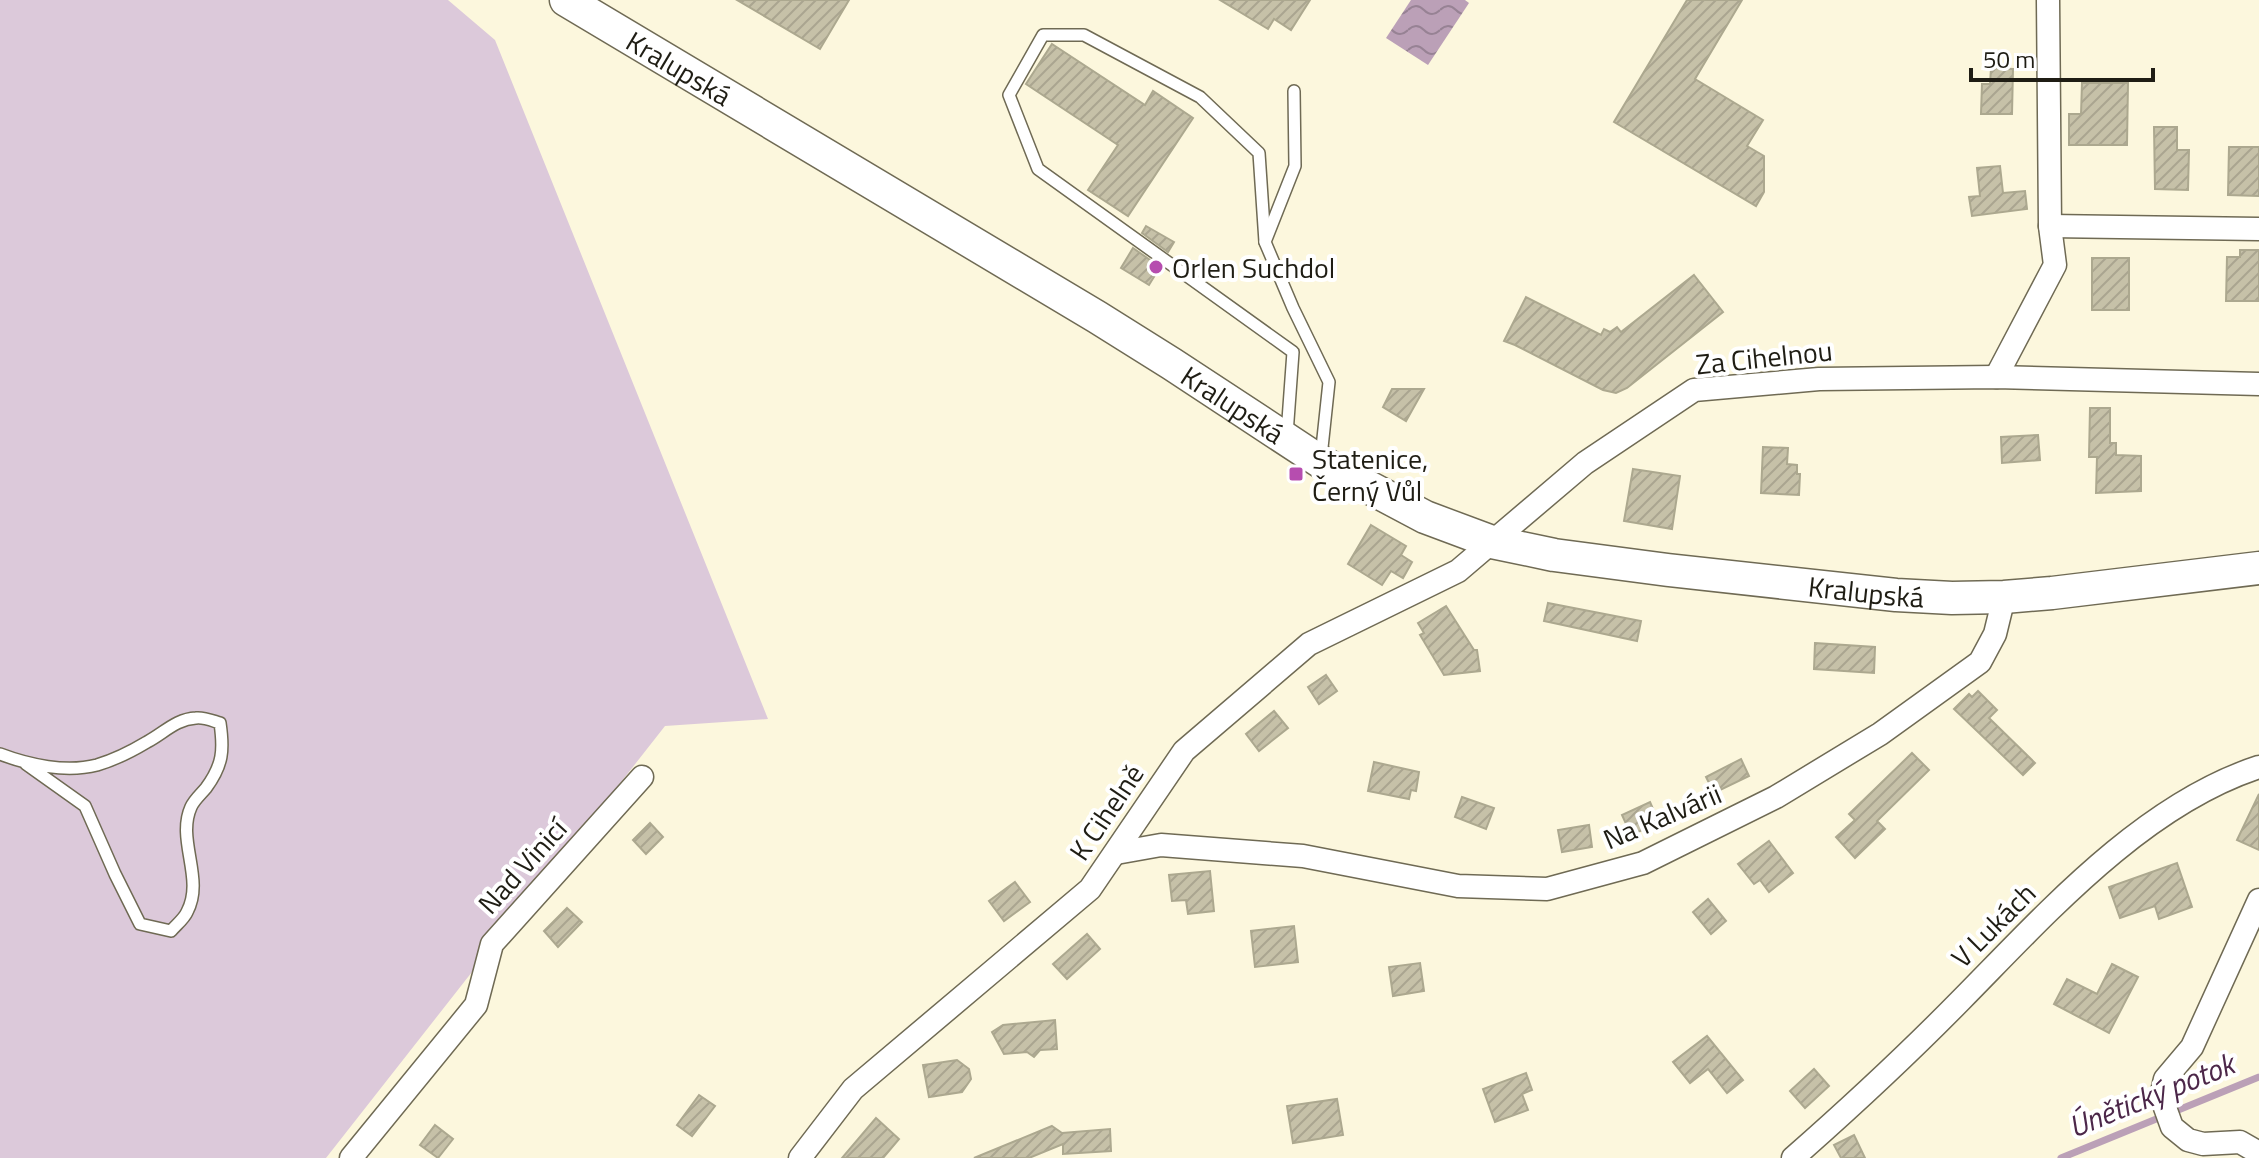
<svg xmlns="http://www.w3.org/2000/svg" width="2259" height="1158" viewBox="0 0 2259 1158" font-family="'Titillium Web',sans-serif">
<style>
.green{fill:#dcc9da}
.water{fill:url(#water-waves)}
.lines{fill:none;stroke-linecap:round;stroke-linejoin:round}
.stream{stroke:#bba0b7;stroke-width:7}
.building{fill:url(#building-hatch);stroke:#aca88f;stroke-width:2}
.lane-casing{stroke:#6f6a54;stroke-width:14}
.street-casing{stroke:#6f6a54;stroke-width:25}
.secondary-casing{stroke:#6f6a54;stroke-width:35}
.lane{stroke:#fff;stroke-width:11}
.street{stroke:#fff;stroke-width:22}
.secondary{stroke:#fff;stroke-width:32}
.poi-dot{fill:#b64daf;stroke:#fff;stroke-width:3}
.labels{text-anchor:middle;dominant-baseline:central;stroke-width:8;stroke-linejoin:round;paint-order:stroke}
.street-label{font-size:28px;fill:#1f1d14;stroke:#fff}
.poi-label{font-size:28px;fill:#1f1d14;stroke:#fff;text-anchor:start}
.water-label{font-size:30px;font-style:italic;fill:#4c2749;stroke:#fff}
</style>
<defs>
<pattern id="water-waves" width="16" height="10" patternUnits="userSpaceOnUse" patternTransform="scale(2)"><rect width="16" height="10" fill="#bba0b7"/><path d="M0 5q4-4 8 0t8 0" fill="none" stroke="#978294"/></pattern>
<pattern id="building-hatch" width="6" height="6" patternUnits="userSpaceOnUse" patternTransform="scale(2)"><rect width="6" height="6" fill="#c6c1a8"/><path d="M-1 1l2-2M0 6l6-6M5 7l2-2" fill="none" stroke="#aaa590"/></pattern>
</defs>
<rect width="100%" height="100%" fill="#fcf7dd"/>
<polygon class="green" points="0,0 448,0 495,40 768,719 665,726 326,1158 0,1158"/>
<polygon class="water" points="1411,0 1465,0 1469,3 1428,65 1386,38"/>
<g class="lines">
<polyline class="stream" points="2061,1158 2259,1077"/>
</g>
<g class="building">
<polygon points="737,0 849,0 820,49"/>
<polygon points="1220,0 1310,0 1291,30 1274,19 1268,29"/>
<polygon points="1687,0 1742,0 1695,79 1763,120 1747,146 1764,156 1764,192 1756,206 1614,122"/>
<polygon points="1052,44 1145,105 1153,91 1193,118 1128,216 1088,190 1118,145 1026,84"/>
<polygon points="1991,68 2013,69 2012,114 1981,114 1982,84 1990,84"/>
<polygon points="2082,83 2128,83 2127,145 2069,145 2069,114 2081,114"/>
<polygon points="2154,127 2177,127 2177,150 2189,150 2188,190 2155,189"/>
<polygon points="2229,147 2259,147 2259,196 2228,195"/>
<polygon points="2000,166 2003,193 2025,191 2027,209 1972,216 1969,197 1980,196 1977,168"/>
<polygon points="1146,226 1174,242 1168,252 1142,233"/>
<polygon points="1133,248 1160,267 1149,285 1121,268"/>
<polygon points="2240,250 2259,250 2259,301 2226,301 2227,257 2240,257"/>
<rect x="2092" y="258" width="37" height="52"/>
<polygon points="1694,275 1723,312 1627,388 1616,393 1603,390 1515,345 1504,341 1526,297 1601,335 1604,329 1610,332 1617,327 1621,332"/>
<polygon points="1392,389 1424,389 1406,421 1383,407"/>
<polygon points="2090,408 2110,408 2110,443 2116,443 2116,455 2141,456 2141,491 2096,493 2097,457 2089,457"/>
<polygon points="2038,435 2040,460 2002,463 2001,437"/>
<polygon points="1763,447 1788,448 1787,464 1797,465 1797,474 1800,474 1799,495 1761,493"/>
<polygon points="1633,469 1680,476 1672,529 1624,521"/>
<polygon points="1371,525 1406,546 1401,555 1412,562 1403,578 1391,571 1382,585 1348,564"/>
<polygon points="1548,603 1641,621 1637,641 1544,621"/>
<polygon points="1446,606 1474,650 1477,650 1480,671 1444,675 1420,635 1424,633 1418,623"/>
<polygon points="1815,643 1875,647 1874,673 1814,669"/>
<polygon points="1326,675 1337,691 1319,704 1308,687"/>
<polygon points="1978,691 1997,710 1989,718 2035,763 2023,775 1954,709 1969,694 1972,697"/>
<polygon points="1274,711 1288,728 1259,751 1246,734"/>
<polygon points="1912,753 1929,770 1877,821 1885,829 1855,858 1836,837 1855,820 1849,814"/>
<polygon points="1741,759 1749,776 1714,793 1706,777"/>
<polygon points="1374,762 1419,772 1416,791 1411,790 1409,799 1368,791"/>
<polygon points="2259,794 2259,850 2237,840"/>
<polygon points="1462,797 1494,808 1486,829 1455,817"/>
<polygon points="1650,802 1659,823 1631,835 1622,815"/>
<polygon points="650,823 663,837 646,854 633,840"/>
<polygon points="1589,825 1592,847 1562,852 1558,830"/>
<polygon points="1769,841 1793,873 1769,892 1760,880 1754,884 1738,864"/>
<polygon points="2177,863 2192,907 2159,919 2155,906 2120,918 2109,887"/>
<polygon points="1210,871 1214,911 1188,914 1186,900 1172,901 1169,875"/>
<polygon points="1015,882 1030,902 1004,921 989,901"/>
<polygon points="1708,899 1726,921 1711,934 1693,912"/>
<polygon points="567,908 582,922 558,947 544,931"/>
<polygon points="1294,926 1298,962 1255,967 1251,931"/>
<polygon points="1087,934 1100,949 1067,979 1053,964"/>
<polygon points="1420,963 1424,991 1393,996 1389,967"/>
<polygon points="2112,964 2138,977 2109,1033 2054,1004 2067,979 2097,994"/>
<polygon points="1055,1020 1057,1049 1040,1050 1034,1057 1027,1052 1004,1054 992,1032 1003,1025"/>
<polygon points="1707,1036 1743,1080 1727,1093 1708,1069 1690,1083 1673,1062"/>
<polygon points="957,1060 969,1069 971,1079 962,1092 929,1097 923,1065"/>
<polygon points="1814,1069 1829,1086 1805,1108 1790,1091"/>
<polygon points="1526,1073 1532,1090 1522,1094 1528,1110 1495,1122 1483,1089"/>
<polygon points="699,1095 715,1106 692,1136 677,1125"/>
<polygon points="1337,1099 1343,1135 1293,1143 1287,1106"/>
<polygon points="876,1118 899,1139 883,1158 842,1158"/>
<polygon points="435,1125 453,1139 438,1158 420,1145"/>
<polygon points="1052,1126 1062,1133 1110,1129 1111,1151 1063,1154 1063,1144 1029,1158 974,1158"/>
<polygon points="1854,1135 1865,1158 1841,1158 1834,1145"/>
</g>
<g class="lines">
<defs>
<g id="lane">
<polyline points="1294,91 1295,166 1265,242 1293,308 1329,382 1321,457"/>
<polyline points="1265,242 1259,153 1200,97 1084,35 1043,35 1009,95 1038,169 1293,352 1287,434"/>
<path d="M 0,754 C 29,765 66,773 97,765 C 114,760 132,751 147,742 C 164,733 176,719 196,718 C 204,717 213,721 220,723 C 224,750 223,765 206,788 C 201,794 194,800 191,807 C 176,840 205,879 187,912 C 184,919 176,925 171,931 L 140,924 L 115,874 L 85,806 L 26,764"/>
</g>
<g id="street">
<polyline points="2050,226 2259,229"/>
<polyline points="1996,377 2055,265 2050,226 2048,0"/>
<polyline points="1116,853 1161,845 1303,856 1458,886 1547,889 1643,863 1776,797 1880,734 1980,662 1995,634 2004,597"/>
<polyline points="2259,900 2192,1047 2165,1079 2162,1092 2163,1102 2172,1127 2188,1140 2203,1144 2240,1142 2259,1153"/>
<polyline points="351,1158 476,1005 492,944 642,777"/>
<polyline points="800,1158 853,1089 1090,889 1184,751 1309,644 1458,571 1585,463 1694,390 1819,379 1996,377 2259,384"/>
<path d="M 1793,1158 C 1851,1107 1907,1055 1961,1000 C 2045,915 2142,805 2259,767"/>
</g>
<g id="secondary">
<path id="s1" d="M 566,0 L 1097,317 L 1172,364 L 1321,462 L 1425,517 L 1492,542 L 1554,555 L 1668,570 L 1896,595 L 1952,598 L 2004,597 L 2052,593 L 2259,568"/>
</g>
</defs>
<use href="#lane" class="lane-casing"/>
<use href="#street" class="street-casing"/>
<use href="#secondary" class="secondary-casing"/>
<use href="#lane" class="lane"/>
<use href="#street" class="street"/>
<use href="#secondary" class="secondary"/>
</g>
<g class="poi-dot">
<circle cx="1156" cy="267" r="8"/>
<rect x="1288" y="466" width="16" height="16" rx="4"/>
</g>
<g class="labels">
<g class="street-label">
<text stroke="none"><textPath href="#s1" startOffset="132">Kralupská</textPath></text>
<text transform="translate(1764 357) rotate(-6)">Za Cihelnou</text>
<text stroke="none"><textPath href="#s1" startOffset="780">Kralupská</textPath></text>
<text stroke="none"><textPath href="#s1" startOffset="1452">Kralupská</textPath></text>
<text transform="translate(1106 812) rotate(-56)">K Cihelně</text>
<text transform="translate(1662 816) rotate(-23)">Na Kalvárii</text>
<text transform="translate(522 866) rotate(-48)">Nad Vinicí</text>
<text transform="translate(1993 925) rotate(-45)">V Lukách</text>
</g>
<g class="poi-label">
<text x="1172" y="267">Orlen Suchdol</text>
<text x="1312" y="458">Statenice,<tspan x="1312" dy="32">Černý Vůl</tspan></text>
</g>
<g class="water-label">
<text transform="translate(2151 1095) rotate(-22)">Únětický potok</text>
</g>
</g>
<path d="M1971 68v12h182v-12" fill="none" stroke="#1f1d14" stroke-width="4"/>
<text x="1983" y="68" font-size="24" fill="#1f1d14" stroke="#ffffff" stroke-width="6" paint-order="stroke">50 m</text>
</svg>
